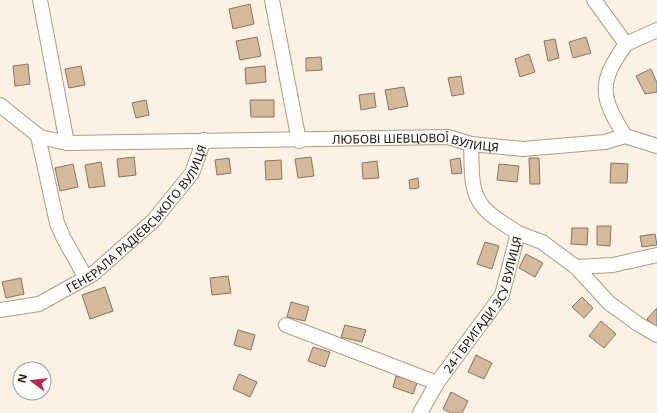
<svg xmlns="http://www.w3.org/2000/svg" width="657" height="413" viewBox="0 0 657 413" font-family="'Noto Sans',sans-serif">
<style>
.building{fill:#d5b99d;stroke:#8d7359}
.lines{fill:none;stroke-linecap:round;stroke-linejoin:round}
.minor-casing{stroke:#b19b7c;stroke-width:16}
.minor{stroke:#fff;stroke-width:14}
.labels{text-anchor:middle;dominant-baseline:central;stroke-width:3.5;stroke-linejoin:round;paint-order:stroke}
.street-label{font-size:12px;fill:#140d03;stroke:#fff}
</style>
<rect width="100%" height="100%" fill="#fbf2e5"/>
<g class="building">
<polygon points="250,4 254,24 233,29 229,9"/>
<polygon points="257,37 261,56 240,60 236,41"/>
<polygon points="586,37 591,53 573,58 569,42"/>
<polygon points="555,39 559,58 548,61 544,41"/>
<polygon points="529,54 535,72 520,77 515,59"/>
<polygon points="321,57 322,70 306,71 306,58"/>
<polygon points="28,64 30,84 15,86 13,66"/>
<polygon points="81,66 85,85 69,88 65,69"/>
<polygon points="265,66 266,82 246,84 245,68"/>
<polygon points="651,69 657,83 657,92 645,94 636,76"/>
<polygon points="461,76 464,94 452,96 448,78"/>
<polygon points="404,87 408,106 389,110 385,90"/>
<polygon points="374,93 376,107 361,110 359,95"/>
<polygon points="146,100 149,115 136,118 132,103"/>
<polygon points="250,100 274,100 274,117 251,117"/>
<polygon points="134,157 136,175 119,177 117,159"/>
<polygon points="311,157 314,176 298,178 295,159"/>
<polygon points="229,158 231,173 217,175 215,160"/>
<polygon points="460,158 462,173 452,174 450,160"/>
<polygon points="529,158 539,158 540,184 530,184"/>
<polygon points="281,160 282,179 266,180 265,161"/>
<polygon points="377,161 379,178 363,179 362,163"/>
<polygon points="101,162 105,186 89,188 85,165"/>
<polygon points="611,163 628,164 627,183 610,183"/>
<polygon points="73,164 78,187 60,191 55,168"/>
<polygon points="499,164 519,166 517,182 497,180"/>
<polygon points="418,178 419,188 410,189 409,180"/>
<polygon points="597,226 611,226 610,246 597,245"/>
<polygon points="572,228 588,228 587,245 571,244"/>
<polygon points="655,234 657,245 642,247 640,236"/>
<polygon points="485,242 499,246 492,269 477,264"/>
<polygon points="526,254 543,263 535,277 519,268"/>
<polygon points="228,276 231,293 212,295 210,278"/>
<polygon points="21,278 24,294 6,298 2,282"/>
<polygon points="105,287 113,311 90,319 82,295"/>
<polygon points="582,297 593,308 584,318 572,307"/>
<polygon points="291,302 309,307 305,321 287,317"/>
<polygon points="657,308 657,328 647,319"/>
<polygon points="601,321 616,334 604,348 589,336"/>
<polygon points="345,325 366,330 362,342 341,337"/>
<polygon points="238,330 255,335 251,350 234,345"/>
<polygon points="313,347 330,352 325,367 308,361"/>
<polygon points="476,355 492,363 484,379 468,372"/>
<polygon points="239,374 257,382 250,397 233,389"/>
<polygon points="396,376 417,383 413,394 393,387"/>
<polygon points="451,392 468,401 462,413 451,413 443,409"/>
</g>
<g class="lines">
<defs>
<g id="minor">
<polyline points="40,0 67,143"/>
<polyline points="272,0 299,141"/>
<path d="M 594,0 L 626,44 C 598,83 600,96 625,136"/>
<polyline points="626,44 657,30"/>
<path id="s1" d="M 0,105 L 40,137 L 67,143 L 448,137 L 471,144 L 523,149 L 605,142 L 625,136 L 657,146"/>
<polyline points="38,136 57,223 64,239 86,278"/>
<polyline points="518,233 542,242 576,267 609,303 638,324 657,335"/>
<polyline points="576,267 613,265 657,255"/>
<path id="s2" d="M 0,310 L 39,304 L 93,274 L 154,220 L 192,173 L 204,140"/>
<polyline points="286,325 437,383"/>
<path id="s3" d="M 420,413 L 437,383 L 502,295 L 518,233 C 505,224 485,214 478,199 C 470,185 472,160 471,144"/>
</g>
</defs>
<use href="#minor" class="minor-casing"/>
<use href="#minor" class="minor"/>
</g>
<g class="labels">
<g class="street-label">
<text stroke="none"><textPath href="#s1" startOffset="428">ЛЮБОВІ ШЕВЦОВОЇ ВУЛИЦЯ</textPath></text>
<text stroke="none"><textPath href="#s2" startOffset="172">ГЕНЕРАЛА РАДІЄВСЬКОГО ВУЛИЦЯ</textPath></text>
<text stroke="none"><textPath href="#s3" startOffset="127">24-Ї БРИГАДИ ЗСУ ВУЛИЦЯ</textPath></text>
</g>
</g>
<g transform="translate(32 381) rotate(285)"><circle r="19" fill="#ffffff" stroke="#a19e9a"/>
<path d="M0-3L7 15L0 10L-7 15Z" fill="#ba2a4f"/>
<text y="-6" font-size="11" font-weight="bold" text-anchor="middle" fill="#140d03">N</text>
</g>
</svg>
